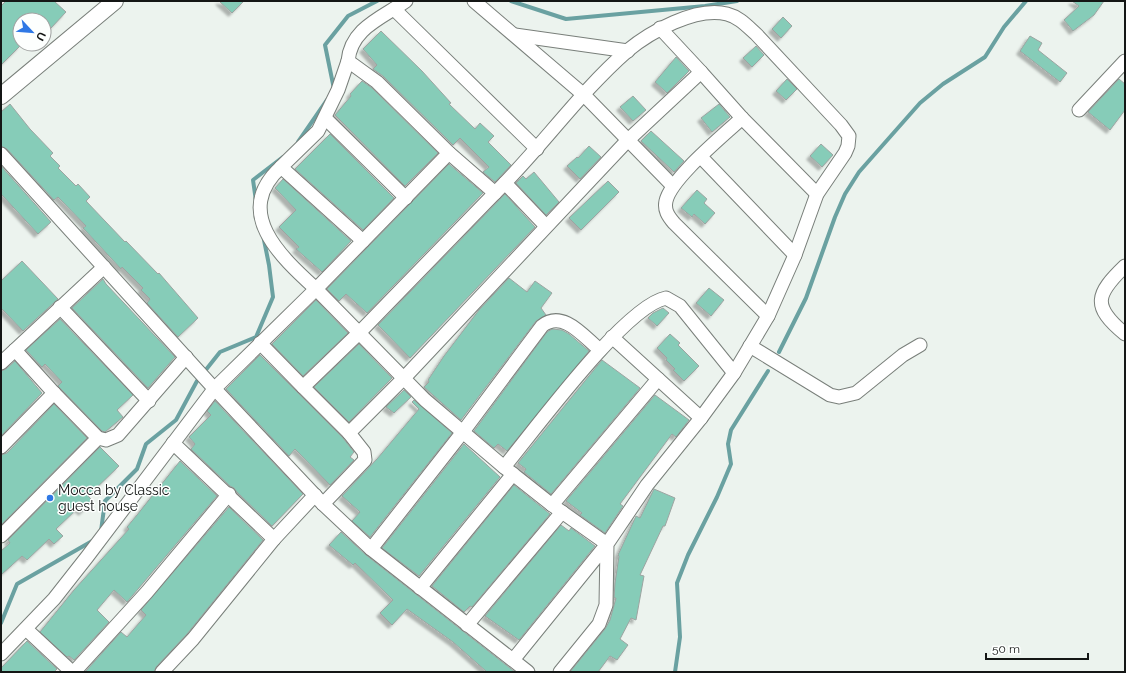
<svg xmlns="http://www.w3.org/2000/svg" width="1126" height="673" viewBox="0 0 1126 673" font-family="Raleway,sans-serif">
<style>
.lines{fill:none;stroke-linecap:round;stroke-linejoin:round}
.stream{stroke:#6aa1a1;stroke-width:4}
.building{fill:#86ccb8;stroke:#9ca4a1;filter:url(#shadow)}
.minor-casing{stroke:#797f7a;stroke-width:15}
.tertiary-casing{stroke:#797f7a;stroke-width:18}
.minor{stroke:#fff;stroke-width:13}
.tertiary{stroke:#fff;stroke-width:16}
.poi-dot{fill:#2f78e5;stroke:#fdfffe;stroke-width:1.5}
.labels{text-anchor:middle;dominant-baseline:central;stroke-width:3;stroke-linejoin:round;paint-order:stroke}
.poi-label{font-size:14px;fill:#141615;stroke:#fdfffe;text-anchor:start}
</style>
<defs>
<filter id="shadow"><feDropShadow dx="-3.5" dy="3.5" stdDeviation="1" flood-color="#0004"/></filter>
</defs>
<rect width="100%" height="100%" fill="#ecf3ee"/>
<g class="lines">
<g class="stream">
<polyline points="511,1 566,19 705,6 737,1"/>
<polyline points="334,89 325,45 348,16 377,1"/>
<polyline points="298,142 327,100"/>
<polyline points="256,201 253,180 283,157"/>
<polyline points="779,352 806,298 835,217 845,194 859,172 920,103 943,84 985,57 1004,27 1026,1"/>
<polyline points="101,531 105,501 137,469 146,444 176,420 197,381 220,352 256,337 273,297 269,265 263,235"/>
<polyline points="1,623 17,584 94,540"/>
<polyline points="675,672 680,637 677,583 688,555 717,497 731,464 728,444 731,430 768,371"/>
</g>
</g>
<g class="building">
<polygon points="6,1 54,1 66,12 51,28 44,20 20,20 20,46 1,65 1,6"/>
<polygon points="219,1 244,1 232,13"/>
<polygon points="1072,1 1104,1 1094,15 1073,31 1064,20 1079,6"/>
<polygon points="783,17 792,26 781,38 772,29"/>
<polygon points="381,31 422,71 451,103 449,104 475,129 480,123 494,136 488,142 511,165 495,182 483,172 489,167 460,138 453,145 383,76 373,69 377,65 363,49"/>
<polygon points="1030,36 1042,43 1038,50 1067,73 1060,82 1020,51"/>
<polygon points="756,46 764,55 752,67 743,58"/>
<polygon points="676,57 689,71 667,93 655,82"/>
<polygon points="787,79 797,89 786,100 776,91"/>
<polygon points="1119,79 1125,84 1125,110 1110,130 1088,112"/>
<polygon points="362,81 372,88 438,153 405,186 335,115 351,96 350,94"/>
<polygon points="633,96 646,110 633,121 620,107"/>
<polygon points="10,104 30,129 53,153 50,156 60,166 58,168 76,186 78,184 90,197 86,201 125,242 126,241 158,274 159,273 198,318 178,337 147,303 150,299 141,290 143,288 122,267 121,269 83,228 86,226 58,197 54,200 7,149 1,146 1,112"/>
<polygon points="719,104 730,117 712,132 701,118"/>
<polygon points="651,131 684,161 674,172 641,141"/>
<polygon points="330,134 394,198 363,230 295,169"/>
<polygon points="821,144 833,155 822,167 810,156"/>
<polygon points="589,146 601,157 580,179 567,166 577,157 578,158"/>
<polygon points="449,164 483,193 367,313 346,294 339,301 327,289"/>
<polygon points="1,166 51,222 38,234 1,194"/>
<polygon points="534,172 559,202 546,215 516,183 523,176 526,179"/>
<polygon points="283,179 351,241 322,272 296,249 299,247 279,227 296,210 275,188"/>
<polygon points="608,181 619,192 581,230 569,218"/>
<polygon points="697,190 707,199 704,203 715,213 705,224 694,214 692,217 681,208"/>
<polygon points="505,194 535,227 410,358 378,325"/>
<polygon points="22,261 58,299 23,331 1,308 1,281"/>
<polygon points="509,278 527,292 535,281 552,293 541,308 546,315 536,321 461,420 424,387 429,382 428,380 444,356 479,310"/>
<polygon points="103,279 106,284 175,357 148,388 72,308"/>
<polygon points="709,288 724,300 711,316 696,303"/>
<polygon points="316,300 348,333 303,376 272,344"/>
<polygon points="663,308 669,313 657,326 648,318 653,313"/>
<polygon points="60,319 133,395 117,410 123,417 105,432 102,431 58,386 62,382 45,364 42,367 26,350"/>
<polygon points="552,329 562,330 569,334 589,351 507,451 498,444 494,448 474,431 547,332"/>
<polygon points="670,334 680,343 678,345 699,366 684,381 673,370 675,369 666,360 667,358 657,348"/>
<polygon points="359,344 392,378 349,422 314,387"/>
<polygon points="260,355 343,438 354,452 350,457 354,460 330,485 295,449 289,456 226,389"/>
<polygon points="602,360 640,388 551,494 524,472 526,469 518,463"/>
<polygon points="15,361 42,393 1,436 1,371 6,369"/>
<polygon points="404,390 411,397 394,413 386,407"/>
<polygon points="655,395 689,420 676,437 672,434 620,504 623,506 605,533 580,515 582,513 566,501"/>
<polygon points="414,400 452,433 370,537 352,521 360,512 342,496 377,459 419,409 412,402"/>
<polygon points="215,401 303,494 272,526 237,492 234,488 230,486 191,449 195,444 189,437 211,415 207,411"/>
<polygon points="54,404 87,438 1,525 1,455 7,453"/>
<polygon points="464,444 500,477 419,576 382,548"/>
<polygon points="100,447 119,466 88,496 93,501 82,512 78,508 56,529 63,536 54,544 49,539 27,560 22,556 1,575 1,551 10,543 8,540"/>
<polygon points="180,461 217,496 127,602 114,590 97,610 109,622 74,660 69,656 67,657 40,632 74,590 129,529 127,527 137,515"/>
<polygon points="514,485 550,514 472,607 470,606 464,612 432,586"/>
<polygon points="654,489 675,498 665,526 663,526 640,575 644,576 636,620 631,618 620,639 628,645 617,660 610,656 598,672 570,672 605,629 610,620 616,598 614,598 615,583 619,556 618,555 636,516 640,518"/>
<polygon points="229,507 263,540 187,634 156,667 154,672 87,672 86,671 121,632 127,637 146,615 141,610"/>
<polygon points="561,525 569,531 571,528 595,546 519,640 485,616"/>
<polygon points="341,532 366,555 515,672 487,672 453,642 407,609 392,625 380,613 393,600 355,563 353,565 329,545"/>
<polygon points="27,641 57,669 54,672 1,672 1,668"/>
</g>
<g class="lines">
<defs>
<g id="minor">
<polyline points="474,1 584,95 672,185"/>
<polyline points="394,9 537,149"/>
<polyline points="515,35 628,51"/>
<polyline points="348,61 338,90 318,131 281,167 363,241"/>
<polyline points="701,72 742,118 817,194"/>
<polyline points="1079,110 1125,61"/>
<polyline points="325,118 406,198"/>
<path d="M 742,118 C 723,136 671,178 666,201 C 664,210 668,216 674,223 L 768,316"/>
<polyline points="1,154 211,385 323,504 371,549 528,672"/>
<polyline points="701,157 795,255"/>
<path d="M 281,167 C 232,212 280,256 316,289 L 449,153"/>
<polyline points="505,183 546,226"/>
<path d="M 495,193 C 541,148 578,94 627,51 C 650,32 696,6 727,14 C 739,17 747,26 756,34 L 841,125 L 849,136 L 848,146 L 845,153 L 817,194 L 795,255 L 768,316 L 734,373"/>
<path d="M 1125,266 C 1096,294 1091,306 1125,334"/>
<polyline points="104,267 15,350 54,393 98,438 106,440 118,435 186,357"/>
<polyline points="60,307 149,401"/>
<polyline points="612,337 701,418"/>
<polyline points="260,343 303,387"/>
<polyline points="750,346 830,395 839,397 856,393 903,355 920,345"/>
<polyline points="1,363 15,350"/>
<path d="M 349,433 L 303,387 L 359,333 L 495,193 L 449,153 L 377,82 L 348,61 C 351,28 382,18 406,1"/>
<polyline points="173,443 274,539"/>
<polyline points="1,447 54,393"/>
<polyline points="323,504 365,460 364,452 349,433 404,378 627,141 701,72 660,28"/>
<polyline points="552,505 658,379"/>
<polyline points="1,536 98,438"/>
<path d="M 371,549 L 462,433 L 542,326 C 563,309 584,337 600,350"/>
<polyline points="420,588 513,474"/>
<polyline points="467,625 562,512"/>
<polyline points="26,629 72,672"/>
<polyline points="1,654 54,599 87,557 215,388 316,289 425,400 504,467"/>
<path d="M 513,660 L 607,544 L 552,505 L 504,467 C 534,431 625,306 666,298 L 680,306 L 734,373 L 701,418 L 647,485 L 607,544 L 606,605 L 599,624 L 560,672"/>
<polyline points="74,672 147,592 229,494"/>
<polyline points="162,672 193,639 274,539 315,495"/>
</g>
<polyline id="tertiary" points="1,96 115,1"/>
</defs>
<use href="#minor" class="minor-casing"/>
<use href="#tertiary" class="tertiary-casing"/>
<use href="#minor" class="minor"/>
<use href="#tertiary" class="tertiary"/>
</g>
<circle class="poi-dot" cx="50" cy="498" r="4"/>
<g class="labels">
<g class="poi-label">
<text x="58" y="490">Mocca by Classic<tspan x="58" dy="16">guest house</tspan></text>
</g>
</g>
<rect width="1126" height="673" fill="none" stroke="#141615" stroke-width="4"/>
<g transform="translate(32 32) rotate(116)"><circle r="19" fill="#fdfffe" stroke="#a0a2a1"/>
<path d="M0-3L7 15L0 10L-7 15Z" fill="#2f78e5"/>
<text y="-6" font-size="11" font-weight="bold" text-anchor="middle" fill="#141615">U</text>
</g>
<path d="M986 653v6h102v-6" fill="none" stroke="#141615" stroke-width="2"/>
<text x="992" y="653" font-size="12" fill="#141615" stroke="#fdfffe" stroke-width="3" paint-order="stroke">50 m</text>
</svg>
